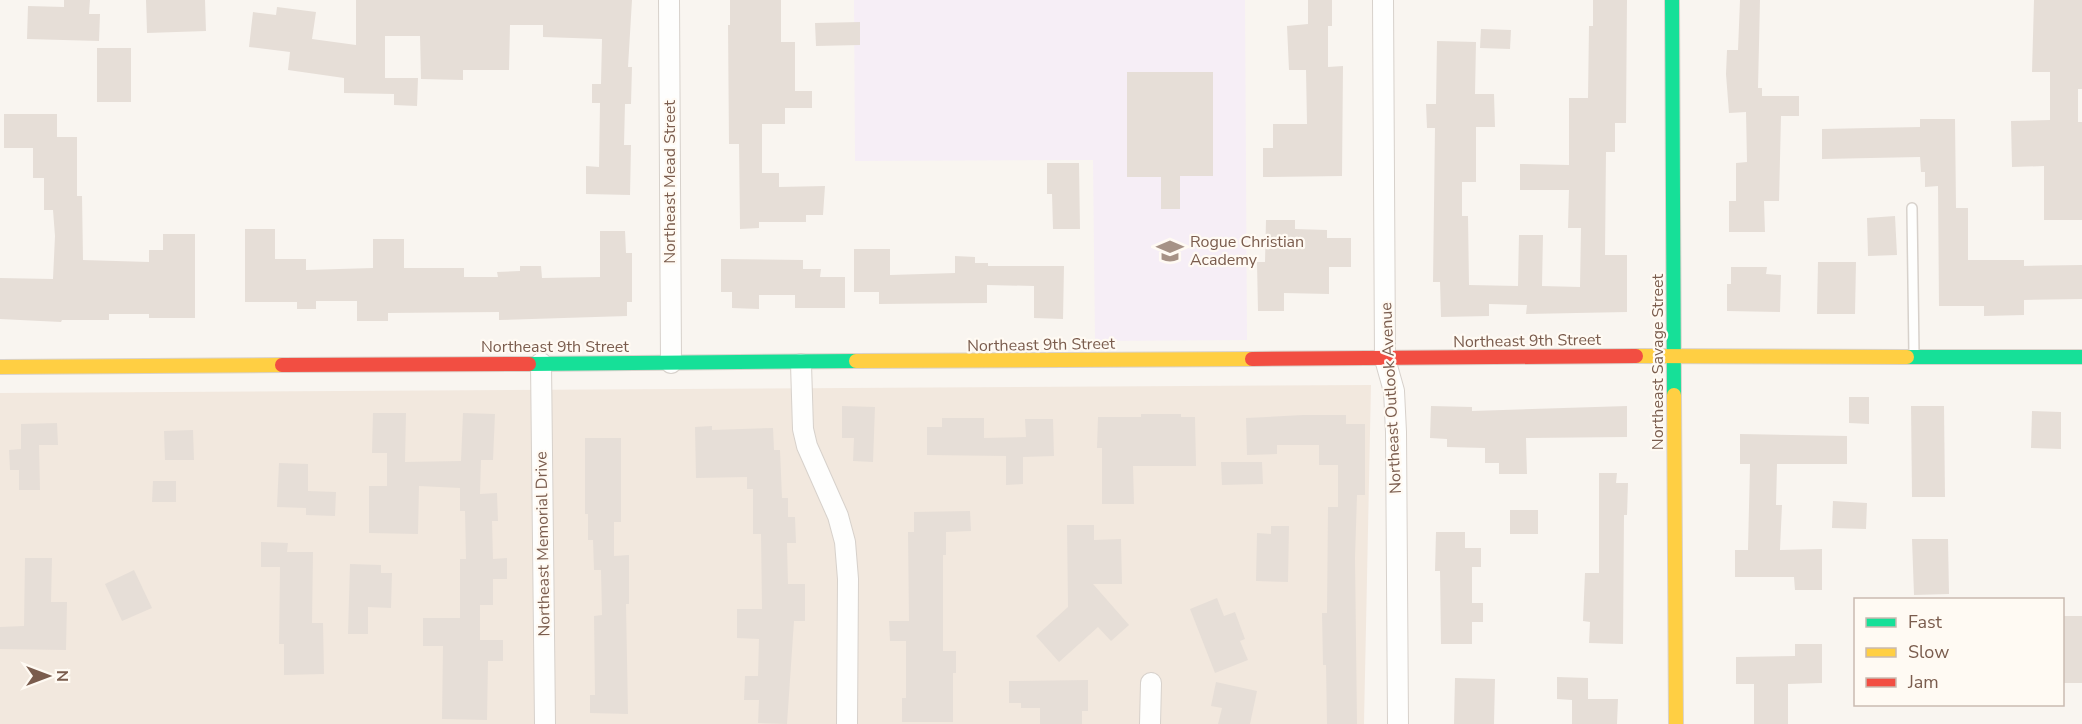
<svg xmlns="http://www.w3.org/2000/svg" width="2082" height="724" viewBox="0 0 2082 724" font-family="'Nunito Sans',sans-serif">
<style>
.residential{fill:#f2e8de}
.education{fill:#f6eef6}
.building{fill:#e6ded7}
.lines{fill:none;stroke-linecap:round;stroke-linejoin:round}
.lane-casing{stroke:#d7d1cb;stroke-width:12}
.street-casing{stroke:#d7d1cb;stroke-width:22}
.fast-casing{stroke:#d9d2cb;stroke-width:16}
.slow-casing{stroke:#d9d2cb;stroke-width:16}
.jam-casing{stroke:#d9d2cb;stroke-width:16}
.lane{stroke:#fefefd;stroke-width:9}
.street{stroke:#fefefd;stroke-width:20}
.fast{stroke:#16e098;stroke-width:14}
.slow{stroke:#ffcf43;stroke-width:14}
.jam{stroke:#f24e42;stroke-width:14}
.labels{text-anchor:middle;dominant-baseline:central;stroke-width:4.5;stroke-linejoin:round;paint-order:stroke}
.street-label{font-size:16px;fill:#7a5c4d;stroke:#fffaf3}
.poi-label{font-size:16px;fill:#7a5c4d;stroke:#fffaf3;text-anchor:start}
</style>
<rect width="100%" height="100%" fill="#f9f5f0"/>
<polygon class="residential" points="1371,385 1364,724 0,724 0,393"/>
<polygon class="education" points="854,0 1245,0 1247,340 1095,341 1093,160 855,161"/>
<g class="building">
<polygon points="64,0 90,0 89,14 100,14 99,41 27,39 28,6 64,7"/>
<polygon points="146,0 205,0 206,31 147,33"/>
<polygon points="356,0 632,0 628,67 632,67 631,104 625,104 624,145 631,145 630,195 586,194 586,166 599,167 600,103 592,103 592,84 601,84 602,39 543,37 543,25 510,25 509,70 463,70 463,80 421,79 420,36 385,36 385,78 418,78 417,106 394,105 394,94 344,93 344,78 288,70 290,52 249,47 253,12 276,15 277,7 316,12 312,39 356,45"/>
<polygon points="730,0 781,0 781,42 795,42 795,91 812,91 812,108 785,108 785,124 762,124 762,173 779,173 779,187 825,186 823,215 806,215 806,222 759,222 759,228 740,229 739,144 729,144 728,25 730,25"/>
<polygon points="1308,0 1332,0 1332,26 1328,26 1328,67 1343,66 1342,176 1263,177 1263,148 1273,148 1273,124 1307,124 1306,70 1289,70 1287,26 1308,24"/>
<polygon points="1593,0 1627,0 1626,123 1615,123 1615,152 1606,152 1605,255 1627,255 1627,312 1526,314 1527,305 1489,304 1489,316 1441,317 1440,282 1433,282 1435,128 1427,128 1426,104 1436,104 1437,41 1476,42 1475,94 1494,94 1495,127 1476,127 1476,182 1462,182 1462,216 1468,216 1469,285 1518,286 1519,235 1543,235 1542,286 1580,287 1581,228 1568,228 1569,190 1520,190 1520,164 1569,165 1569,98 1588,98 1589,26 1593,26"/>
<polygon points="1740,0 1760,0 1758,88 1762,88 1762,96 1799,96 1799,116 1781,116 1779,201 1764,201 1765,232 1729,232 1729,201 1736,201 1736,163 1747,162 1746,112 1729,113 1726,74 1727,50 1738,50"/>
<polygon points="2034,0 2082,0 2082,89 2078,89 2078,122 2082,122 2082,220 2044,220 2044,166 2012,167 2011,121 2050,120 2050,72 2032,72"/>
<polygon points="860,22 860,45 816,46 815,23"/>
<polygon points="1481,29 1511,30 1510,49 1480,48"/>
<rect x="97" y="48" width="34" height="54"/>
<polygon points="1127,72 1213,72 1213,176 1180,176 1180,209 1161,209 1161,177 1127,177"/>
<polygon points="4,114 57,114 57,137 77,137 77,196 82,196 83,260 149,262 149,250 163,250 163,234 195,234 195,318 149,318 149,314 109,314 109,320 62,320 61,322 0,319 0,278 53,279 55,236 53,210 44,210 44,178 33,178 33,148 4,148"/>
<polygon points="1920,119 1955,119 1956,208 1968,208 1968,260 2024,260 2024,266 2082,265 2082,299 2024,300 2024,315 1984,316 1984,306 1939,306 1938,186 1925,187 1925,172 1921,172 1920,157 1822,159 1822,129 1920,127"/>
<polygon points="1047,163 1079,163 1080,229 1053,229 1052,194 1047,194"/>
<polygon points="1895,216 1897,255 1868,256 1867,218"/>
<polygon points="1266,220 1295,220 1295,229 1327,230 1327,238 1351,238 1351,267 1329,267 1329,294 1284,293 1284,311 1258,311 1257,262 1265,262"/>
<polygon points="245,229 275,229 275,259 306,259 306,270 373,268 373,239 404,239 404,268 464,268 464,277 498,277 497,272 520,271 520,266 541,266 542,278 600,277 600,231 625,231 626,253 632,253 632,302 627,302 627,316 499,320 499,312 388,313 388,321 357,321 357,301 316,301 316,309 297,309 297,302 245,302"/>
<polygon points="854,249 890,249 890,275 955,273 955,256 975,257 975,263 988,263 988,266 1064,266 1063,319 1034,318 1034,286 987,285 987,303 879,304 879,292 854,292"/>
<polygon points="721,259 803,260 803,269 821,269 820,277 845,277 845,308 795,308 795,295 759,295 759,309 732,308 732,292 721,292"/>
<polygon points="1818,262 1856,262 1855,314 1817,314"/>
<polygon points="1731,267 1767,267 1766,274 1781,275 1780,312 1727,311 1727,284 1731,284"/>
<polygon points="1849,397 1869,397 1869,424 1849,423"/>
<polygon points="842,406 875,407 873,462 853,461 854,438 842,438"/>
<polygon points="1431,406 1472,407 1472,411 1627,406 1627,437 1526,438 1527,474 1499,474 1499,463 1485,463 1485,448 1447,447 1447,439 1430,438"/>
<polygon points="1911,406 1944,406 1945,497 1912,497"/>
<polygon points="2032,411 2061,412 2061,449 2031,448"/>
<polygon points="373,413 406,413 405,462 461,461 463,413 495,414 493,460 481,460 480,494 497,493 498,521 492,521 493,559 507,558 507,579 493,579 493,605 480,605 480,640 503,640 503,661 488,661 487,720 442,719 443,646 423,646 423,618 460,618 460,559 466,559 465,511 460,511 460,488 419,486 418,534 369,533 369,486 387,486 387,453 372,453"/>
<polygon points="1141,414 1181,414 1181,417 1195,417 1196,466 1133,466 1134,504 1102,504 1102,448 1097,448 1098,417 1141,417"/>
<polygon points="1303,415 1346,415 1346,424 1365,424 1365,495 1357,495 1355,558 1357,724 1327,724 1326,665 1323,665 1322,613 1327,613 1328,507 1338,507 1338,465 1319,465 1319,445 1277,445 1277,454 1247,455 1246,418"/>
<polygon points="942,418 984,418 984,438 1026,437 1025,419 1053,419 1054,456 1023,457 1023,484 1006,485 1006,456 927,455 927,427 942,427"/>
<polygon points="57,423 58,445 39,445 40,490 19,490 19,470 10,470 9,450 21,449 21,424"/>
<polygon points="712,426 712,430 773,428 774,450 780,450 782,498 788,498 788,517 795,517 796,543 787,543 788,584 805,584 805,621 794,621 787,724 758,723 759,700 744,700 745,676 758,676 759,639 737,638 737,609 762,609 761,534 753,534 753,489 747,489 747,477 696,478 695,427"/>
<polygon points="193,430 194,460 165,460 164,431"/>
<polygon points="1740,434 1847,436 1847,464 1777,464 1776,505 1782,505 1780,550 1822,549 1822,590 1795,590 1794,577 1735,577 1735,550 1748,550 1750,464 1740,464"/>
<polygon points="585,438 621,438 621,522 614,522 614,556 629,555 629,604 626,604 628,714 590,713 590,695 595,695 594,616 602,615 601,570 594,570 593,540 588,540 588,514 585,514"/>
<polygon points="1221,462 1262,462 1263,484 1222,485"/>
<polygon points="279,463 308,464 308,491 336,492 335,516 306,515 306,508 277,507"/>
<polygon points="1599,473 1617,473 1616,483 1628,483 1627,515 1624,515 1623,644 1589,643 1590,622 1583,621 1585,573 1599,573"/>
<polygon points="153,481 176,481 176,502 152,502"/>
<polygon points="1833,501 1867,503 1866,529 1832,528"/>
<rect x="1510" y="510" width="28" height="24"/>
<polygon points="970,511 971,531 946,532 946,555 943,555 943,651 956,651 956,673 953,673 953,722 902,722 902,698 906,698 906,641 890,641 889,621 909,621 908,532 914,532 914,512"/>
<polygon points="1067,525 1094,525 1094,540 1121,539 1122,584 1093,584 1129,625 1111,641 1098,627 1059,662 1036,636 1068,607"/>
<polygon points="1271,526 1289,526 1288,582 1256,581 1257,533 1271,534"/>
<polygon points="1436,532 1465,532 1465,548 1481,548 1481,567 1472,567 1472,603 1483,603 1483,622 1472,622 1472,644 1441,644 1440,571 1435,571"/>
<polygon points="1912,539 1948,539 1949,594 1914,595"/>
<polygon points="261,542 288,543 287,552 313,552 312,623 323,623 324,674 284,675 284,644 279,644 280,567 261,567"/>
<polygon points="25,558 52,558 51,602 67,602 66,650 0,649 0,627 24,626"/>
<polygon points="350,564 381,565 381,573 392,573 391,608 368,607 368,634 348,634"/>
<polygon points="134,570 152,608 122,621 105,584"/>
<polygon points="1217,598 1224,616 1235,612 1245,639 1240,641 1248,660 1215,673 1190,609"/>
<rect x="2062" y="616" width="20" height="67"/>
<polygon points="1795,644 1822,644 1822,683 1788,684 1788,724 1754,724 1754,684 1736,684 1736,657 1795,656"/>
<polygon points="1557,677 1588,678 1588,699 1618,699 1617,724 1572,724 1572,700 1557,699"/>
<polygon points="1455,678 1495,679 1494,724 1454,724"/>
<polygon points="1088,680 1088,711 1082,711 1082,724 1040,724 1040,708 1021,708 1021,703 1009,703 1009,681"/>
<polygon points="1216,682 1257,691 1250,724 1218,724 1222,708 1211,706"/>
</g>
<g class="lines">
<defs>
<polyline id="lane" points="1912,208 1914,355"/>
<g id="street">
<polyline points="669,0 671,363"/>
<polyline points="1383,0 1385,359 1394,391 1396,432 1398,724"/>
<polyline points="541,363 545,724"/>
<polyline points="801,364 803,429 807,446 838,516 845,542 848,579 847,724"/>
<polyline points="1150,724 1151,683"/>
</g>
<g id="fast">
<polyline points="1672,0 1674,395"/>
<polyline points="1907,357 2082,357"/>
<polyline points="529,364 856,361"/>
</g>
<g id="slow">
<polyline points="1636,356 1907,357"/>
<polyline points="856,361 1252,359"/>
<polyline points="0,367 282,365"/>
<polyline points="1674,395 1676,724"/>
</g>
<g id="jam">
<polyline points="1252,359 1636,356"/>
<polyline points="282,365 529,364"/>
</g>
</defs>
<use href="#lane" class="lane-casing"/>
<use href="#street" class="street-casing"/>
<use href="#fast" class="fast-casing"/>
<use href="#slow" class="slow-casing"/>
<use href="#jam" class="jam-casing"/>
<use href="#lane" class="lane"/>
<use href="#street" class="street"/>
<use href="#fast" class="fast"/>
<use href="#slow" class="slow"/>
<use href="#jam" class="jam"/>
</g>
<defs>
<symbol id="school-bare" viewBox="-9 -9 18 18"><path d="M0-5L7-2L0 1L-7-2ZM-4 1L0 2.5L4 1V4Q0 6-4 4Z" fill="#a69286" stroke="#fffaf3" stroke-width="2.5" paint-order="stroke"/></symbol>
</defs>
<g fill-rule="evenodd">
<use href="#school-bare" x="1151" y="232" width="38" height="38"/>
</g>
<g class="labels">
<g class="street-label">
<text transform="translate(670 182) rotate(-90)">Northeast Mead Street</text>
<text transform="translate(1527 341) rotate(-1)">Northeast 9th Street</text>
<text transform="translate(1041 345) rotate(-1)">Northeast 9th Street</text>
<text x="555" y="347">Northeast 9th Street</text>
<text transform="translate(1658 362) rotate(-90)">Northeast Savage Street</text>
<text transform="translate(1391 398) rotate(-93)">Northeast Outlook Avenue</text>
<text transform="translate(543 544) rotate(-91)">Northeast Memorial Drive</text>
</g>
<g class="poi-label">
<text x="1190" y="242">Rogue Christian<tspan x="1190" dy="18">Academy</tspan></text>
</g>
</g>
<rect x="1854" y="598" width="210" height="108" fill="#fffaf3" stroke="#cabbb1" stroke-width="1.5"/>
<rect x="1866" y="618" width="30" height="9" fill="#16e098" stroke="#cabbb1" stroke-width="1.5"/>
<text x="1908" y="628" font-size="18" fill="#7a5c4d">Fast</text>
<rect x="1866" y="648" width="30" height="9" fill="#ffcf43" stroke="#cabbb1" stroke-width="1.5"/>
<text x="1908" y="658" font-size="18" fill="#7a5c4d">Slow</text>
<rect x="1866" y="678" width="30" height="9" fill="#f24e42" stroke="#cabbb1" stroke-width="1.5"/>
<text x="1908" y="688" font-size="18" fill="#7a5c4d">Jam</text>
<g transform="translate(48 676) rotate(90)" stroke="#fffaf3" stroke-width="4.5" paint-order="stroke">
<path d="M0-4.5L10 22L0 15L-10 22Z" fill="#7a5c4d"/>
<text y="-9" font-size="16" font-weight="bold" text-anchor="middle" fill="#7a5c4d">N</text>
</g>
</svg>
